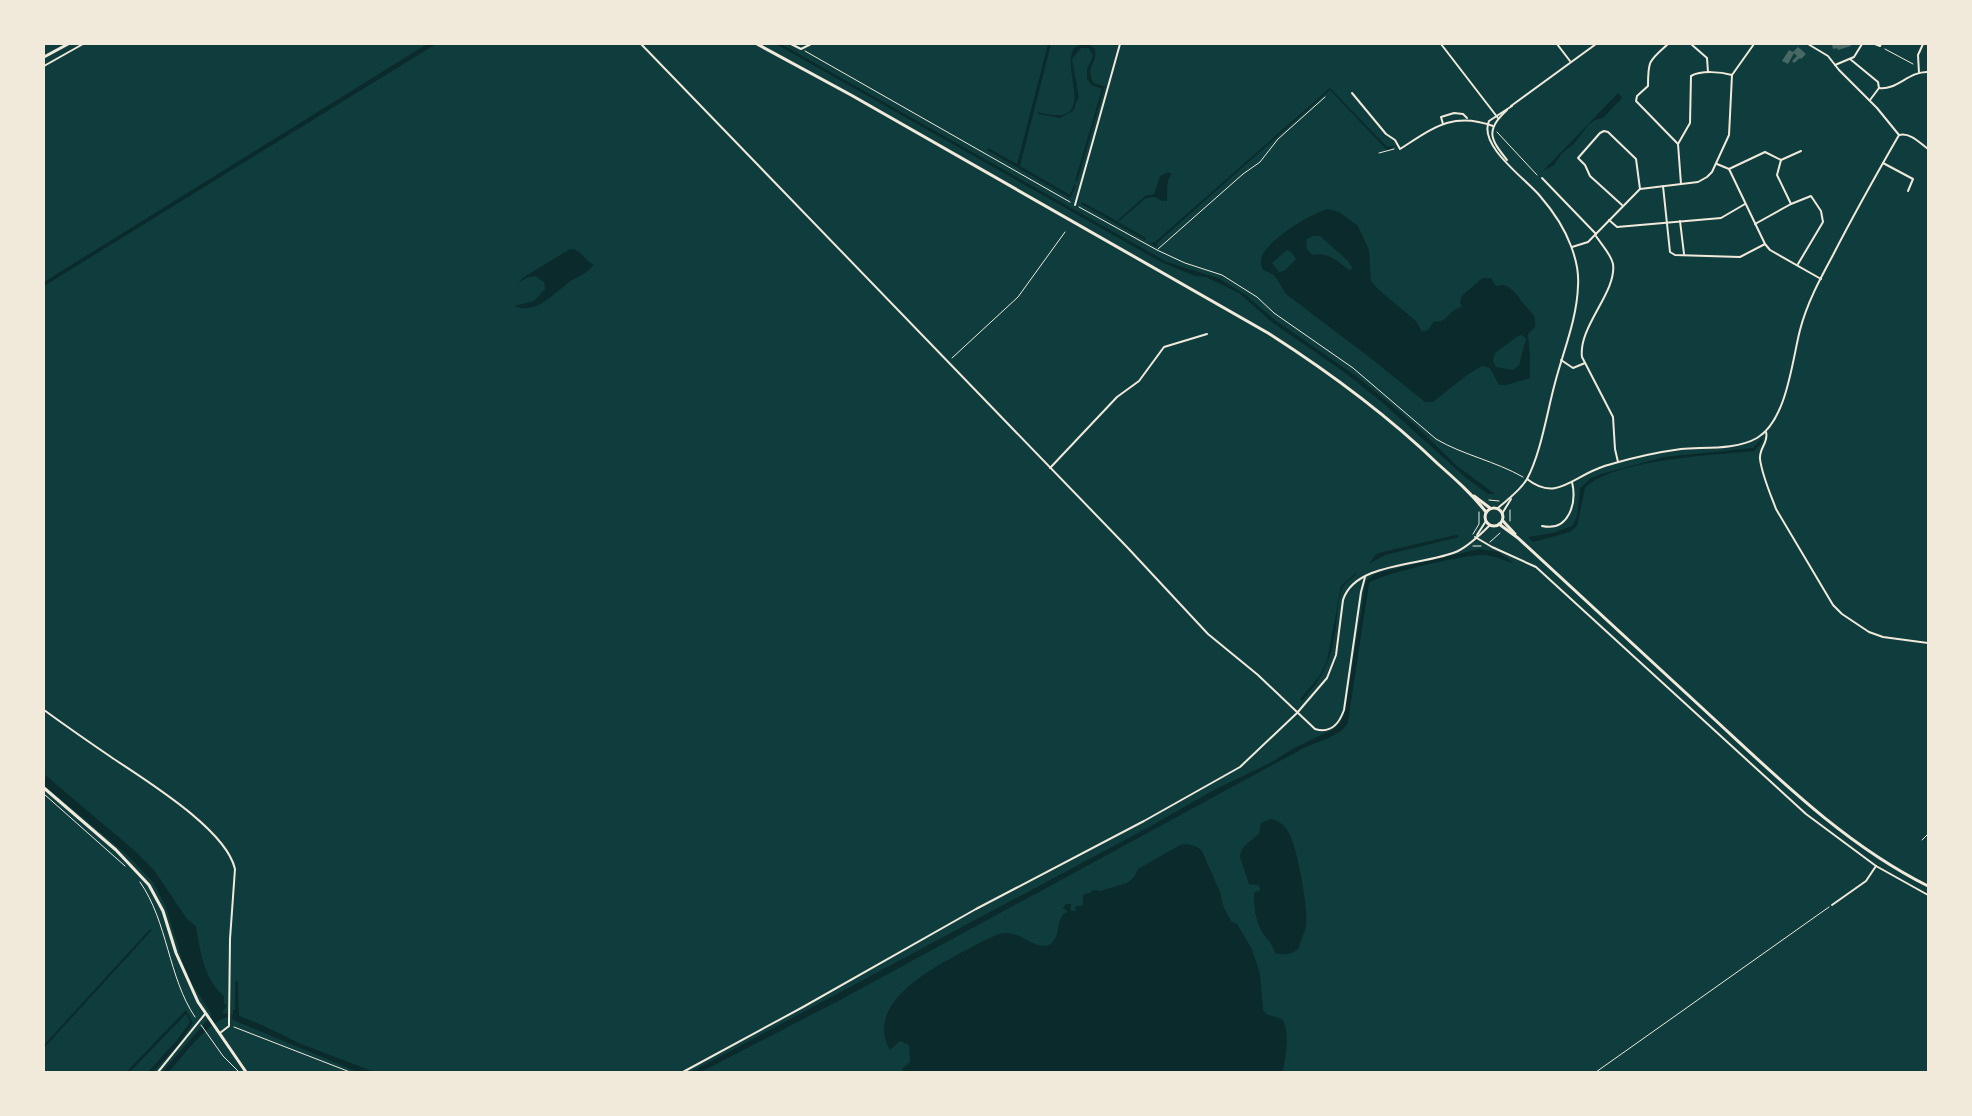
<svg xmlns="http://www.w3.org/2000/svg" width="1972" height="1116" viewBox="0 0 1972 1116" font-family="Barlow,sans-serif">
<style>
.water{fill:#0a2a2b;fill-rule:evenodd}
.building{fill:#486865}
.lines{fill:none;stroke-linecap:round;stroke-linejoin:round}
.path{stroke:#f1e9da;stroke-width:1}
.minor{stroke:#f1e9da;stroke-width:2}
.tertiary{stroke:#f1e9da;stroke-width:2}
.secondary{stroke:#f1e9da;stroke-width:3}
.trunk{stroke:#f1e9da;stroke-width:3}
</style>
<rect width="100%" height="100%" fill="#0f3d3e"/>
<g class="water">
<polygon points="427,44 436,44 44,286 44,282"/>
<polygon points="776,44 781,44 1167,262 1218,278 1245,294 1275,320 1359,378 1414,424 1457,466 1495,494 1488,494 1466,478 1384,404 1344,372 1273,323 1239,293 1206,277 1195,276 1161,262"/>
<polygon points="1048,44 1051,44 1020,166 1070,195 1074,185 1076,186 1070,198 987,150 988,148 1017,164"/>
<path d="M 1081,44 L 1088,44 L 1095,49 C 1098,64 1084,67 1094,83 L 1106,87 L 1104,89 L 1077,182 L 1075,181 L 1102,89 L 1092,85 L 1087,79 L 1087,69 L 1093,56 L 1089,48 L 1081,48 L 1072,59 L 1079,97 L 1073,111 L 1060,118 L 1038,114 L 1038,112 C 1101,130 1060,70 1074,48 Z"/>
<polygon points="1330,88 1387,147 1395,146 1388,150 1385,148 1330,90 1156,244 1158,246 1157,247 1150,243 1155,242"/>
<polygon points="1618,93 1622,98 1603,118 1595,120 1588,125 1574,144 1562,153 1554,165 1543,171"/>
<path d="M 1168,172 L 1172,174 C 1165,181 1168,192 1167,201 L 1162,201 L 1155,197 L 1146,198 L 1118,222 L 1146,238 L 1145,240 L 1081,204 L 1082,202 L 1117,221 L 1145,196 L 1154,194 L 1160,176 Z"/>
<path d="M 1328,209 L 1339,212 L 1358,226 L 1369,250 L 1371,281 L 1379,290 L 1416,321 L 1422,332 L 1428,330 L 1434,321 C 1446,325 1450,308 1462,307 L 1460,302 L 1462,296 L 1482,278 L 1491,278 L 1496,286 L 1504,285 C 1513,289 1517,294 1522,302 C 1529,311 1537,313 1535,327 L 1528,334 L 1530,357 L 1530,378 L 1506,385 L 1499,385 L 1490,368 L 1482,366 L 1467,375 L 1433,402 L 1425,402 L 1373,360 L 1286,294 C 1278,283 1279,275 1263,270 C 1261,265 1260,261 1262,256 C 1269,239 1310,214 1328,209 ZM 1320,236 L 1348,261 L 1353,269 L 1349,270 C 1339,262 1327,251 1313,255 C 1307,251 1305,246 1307,239 L 1313,236 ZM 1287,250 L 1291,252 L 1296,259 L 1284,271 L 1279,272 L 1272,263 ZM 1522,335 L 1526,339 L 1519,365 L 1513,370 L 1496,367 L 1493,361 L 1495,353 L 1518,336 Z"/>
<path d="M 570,249 C 583,249 584,262 594,264 C 588,274 577,276 568,283 C 552,295 536,315 514,306 L 534,301 L 545,289 L 544,282 L 535,276 L 526,278 L 518,283 L 524,277 Z"/>
<path d="M 1762,438 L 1762,442 L 1754,451 C 1716,455 1610,460 1585,488 L 1577,526 L 1570,532 L 1533,542 L 1528,537 L 1553,533 L 1572,526 L 1577,517 L 1580,488 L 1591,478 L 1601,474 L 1664,457 L 1753,448 Z"/>
<polygon points="1456,535 1459,536 1456,538 1385,555 1369,564 1376,554 1382,552"/>
<path d="M 1479,549 L 1498,552 L 1514,563 C 1504,561 1493,555 1483,555 C 1467,554 1380,574 1369,583 L 1348,722 C 1343,736 1315,742 1302,749 L 840,1000 L 701,1072 L 691,1072 L 1149,827 L 1214,790 L 1270,763 L 1294,748 L 1334,729 L 1341,722 L 1346,704 L 1366,581 L 1375,574 L 1386,571 Z"/>
<path d="M 1357,572 C 1354,579 1345,581 1342,589 C 1338,601 1337,614 1336,626 C 1332,659 1324,676 1302,701 L 1300,699 L 1319,677 L 1327,661 L 1341,586 Z"/>
<path d="M 44,774 L 135,851 L 154,870 L 187,919 L 196,926 C 200,951 204,979 224,996 L 224,1004 L 227,1005 L 222,1013 L 228,1014 L 228,1017 C 209,1021 182,1057 169,1072 L 162,1072 L 211,1016 L 211,1013 L 192,984 L 183,963 L 166,907 L 153,882 L 126,854 L 44,785 Z"/>
<path d="M 1271,819 C 1279,821 1285,825 1289,833 C 1297,847 1309,910 1306,926 C 1305,934 1300,939 1299,948 C 1294,954 1283,956 1275,953 C 1271,941 1267,940 1262,932 C 1255,919 1254,907 1254,893 L 1260,890 L 1260,887 L 1258,885 L 1249,884 L 1240,857 C 1241,845 1251,841 1259,834 L 1261,823 Z"/>
<path d="M 1186,844 L 1196,846 L 1202,851 L 1220,892 L 1224,908 L 1231,921 L 1237,924 L 1252,949 L 1260,974 L 1263,1010 L 1266,1014 L 1282,1019 C 1291,1034 1285,1056 1283,1072 L 904,1072 L 902,1069 L 910,1062 L 909,1045 L 900,1041 L 890,1050 C 860,997 951,959 987,939 C 993,937 999,933 1005,933 C 1023,932 1035,952 1051,944 C 1060,935 1056,925 1063,914 L 1068,912 L 1063,908 L 1066,904 L 1071,904 L 1071,911 L 1076,911 L 1075,907 L 1083,905 L 1083,896 L 1086,893 L 1090,893 L 1093,890 L 1100,891 L 1127,883 L 1134,877 L 1138,869 L 1180,845 Z"/>
<polygon points="150,929 152,930 44,1048 44,1045"/>
<polygon points="238,981 239,1016 260,1024 301,1044 375,1072 358,1072 233,1020 231,1015 233,1015 233,1010 235,1010 235,982"/>
<polygon points="186,1010 193,1023 178,1045 153,1072 148,1072 177,1040 190,1022 186,1014 130,1072 126,1072"/>
</g>
<g class="building">
<polygon points="1835,44 1850,44 1851,46 1838,50 1837,48 1833,49 1832,45"/>
<polygon points="1798,47 1806,54 1801,59 1800,58 1794,63 1792,61 1797,56 1794,53 1788,64 1782,61 1789,50 1793,52"/>
</g>
<g class="lines">
<g class="path">
<polyline points="1885,49 1913,64"/>
<polyline points="805,51 1070,202"/>
<polyline points="1497,132 1537,175"/>
<polyline points="1379,153 1394,149"/>
<path d="M 1079,207 L 1157,250 L 1185,263 L 1222,275 L 1257,297 L 1274,313 L 1353,368 L 1436,439 C 1463,455 1495,461 1523,477"/>
<polyline points="1158,249 1243,174 1260,162 1278,139 1325,97"/>
<polyline points="952,358 1018,297 1065,232"/>
<polyline points="1489,500 1499,501"/>
<polyline points="1510,510 1510,521"/>
<polyline points="1473,534 1479,524 1479,512"/>
<polyline points="1490,542 1500,533"/>
<polyline points="1473,546 1481,546"/>
<polyline points="44,794 125,866"/>
<polyline points="1922,840 1928,834"/>
<path d="M 140,882 C 168,922 168,977 195,1017"/>
<polyline points="201,1025 223,1056 239,1072"/>
<polyline points="234,1027 350,1072"/>
<polyline points="1596,1072 1829,907"/>
</g>
<g class="minor">
<path d="M 641,44 L 1127,547 L 1208,634 L 1258,675 L 1315,729 C 1331,734 1339,724 1344,710 L 1361,592 L 1365,577"/>
<polyline points="791,44 801,49 811,44"/>
<polyline points="1441,44 1498,118"/>
<polyline points="1557,44 1570,61"/>
<path d="M 1668,44 C 1649,61 1648,60 1648,86 L 1637,96 L 1636,101 L 1678,144 L 1681,184"/>
<polyline points="1691,44 1707,58 1708,72"/>
<polyline points="1875,44 1880,46 1881,44"/>
<polyline points="1850,59 1878,82 1879,88"/>
<polyline points="1835,65 1854,57 1862,44"/>
<polyline points="44,66 83,44"/>
<polyline points="1919,73 1918,55 1923,44"/>
<path d="M 1879,88 C 1896,91 1909,71 1928,72"/>
<path d="M 1352,93 L 1386,134 L 1395,140 L 1400,149 C 1433,128 1453,111 1493,126"/>
<polyline points="1870,100 1879,88"/>
<polyline points="1443,124 1441,117 1454,113 1463,114 1467,118"/>
<path d="M 1678,144 L 1690,123 L 1691,76 C 1702,70 1721,72 1732,75"/>
<polyline points="1781,160 1801,151"/>
<polyline points="1883,163 1913,179 1908,191"/>
<polyline points="1717,164 1729,169 1765,244 1770,250 1821,279"/>
<polyline points="1729,169 1765,152 1781,160 1777,175 1791,204"/>
<polyline points="1542,178 1596,234"/>
<polyline points="1663,186 1670,252 1675,255 1740,257 1765,244"/>
<polyline points="1075,205 1120,44"/>
<polyline points="1622,205 1590,176 1585,165 1578,158 1600,133 1604,131 1608,132 1636,159 1640,189"/>
<polyline points="1609,220 1617,227 1721,218 1745,204"/>
<polyline points="1680,221 1684,254"/>
<polyline points="1755,224 1791,204 1811,196 1821,211 1823,222 1798,264"/>
<path d="M 1596,236 C 1601,244 1611,254 1613,264 C 1617,292 1578,327 1582,357 L 1613,417 L 1615,449 L 1618,462"/>
<polyline points="1572,247 1588,242 1640,189 1698,182 1707,177 1712,172 1729,135 1732,75 1754,44"/>
<polyline points="1561,360 1573,368 1585,363"/>
<path d="M 1766,432 C 1769,442 1759,448 1760,459 C 1762,475 1770,493 1776,509 L 1833,605 L 1842,614 L 1869,632 L 1883,637 L 1928,643"/>
<polyline points="1050,468 1117,397 1139,381 1164,347 1207,334"/>
<path d="M 1527,479 C 1555,501 1571,479 1597,469 C 1603,466 1609,465 1615,463 C 1636,457 1659,452 1681,449 C 1705,447 1736,450 1757,438 C 1787,420 1792,361 1800,330 C 1807,303 1820,279 1833,255 C 1854,214 1876,175 1899,135"/>
<path d="M 1542,526 C 1569,532 1577,503 1572,482"/>
<polyline points="1475,537 1492,547 1536,567 1806,814 1876,866 1928,895"/>
<path d="M 44,710 C 66,726 89,742 111,757 C 145,780 226,829 235,869 L 230,939 L 229,1021 L 229,1026 L 220,1033"/>
<polyline points="1832,905 1866,881 1876,866"/>
<polyline points="158,1072 205,1014"/>
</g>
<g class="tertiary">
<path d="M 1808,44 L 1828,56 L 1839,70 L 1877,108 L 1899,135 C 1910,132 1920,143 1928,149"/>
<polyline points="1511,106 1596,44"/>
<path d="M 1507,160 C 1490,139 1485,130 1507,110"/>
<path d="M 1498,508 C 1508,499 1520,491 1527,479 C 1541,453 1547,412 1555,383 C 1563,352 1577,319 1578,286 C 1579,273 1576,259 1571,246 C 1564,227 1553,211 1540,196 C 1526,179 1478,146 1489,121 L 1512,106"/>
<polyline points="1503,512 1511,499"/>
<polyline points="1477,535 1486,521"/>
<path d="M 683,1072 L 803,1007 L 976,909 L 1144,821 L 1240,767 L 1297,713 L 1327,678 L 1336,655 L 1343,600 C 1355,561 1426,566 1458,551 C 1470,545 1481,534 1490,525"/>
</g>
<polyline class="secondary" points="44,788 116,850 149,885 163,911 176,953 198,1002 246,1072"/>
<g class="trunk">
<path d="M 757,44 L 851,95 L 1268,333 C 1329,372 1386,414 1438,464 C 1455,479 1472,494 1486,512"/>
<polyline points="44,57 68,44"/>
<polyline points="1474,496 1490,508"/>
<circle cx="1494" cy="517" r="9"/>
<polyline points="1503,521 1515,534"/>
<path d="M 1499,524 L 1518,538 C 1583,598 1648,658 1713,718 C 1780,780 1846,845 1928,886"/>
</g>
</g>
<rect width="1972" height="1116" fill="none" stroke="#f1e9da" stroke-width="90"/>
</svg>
